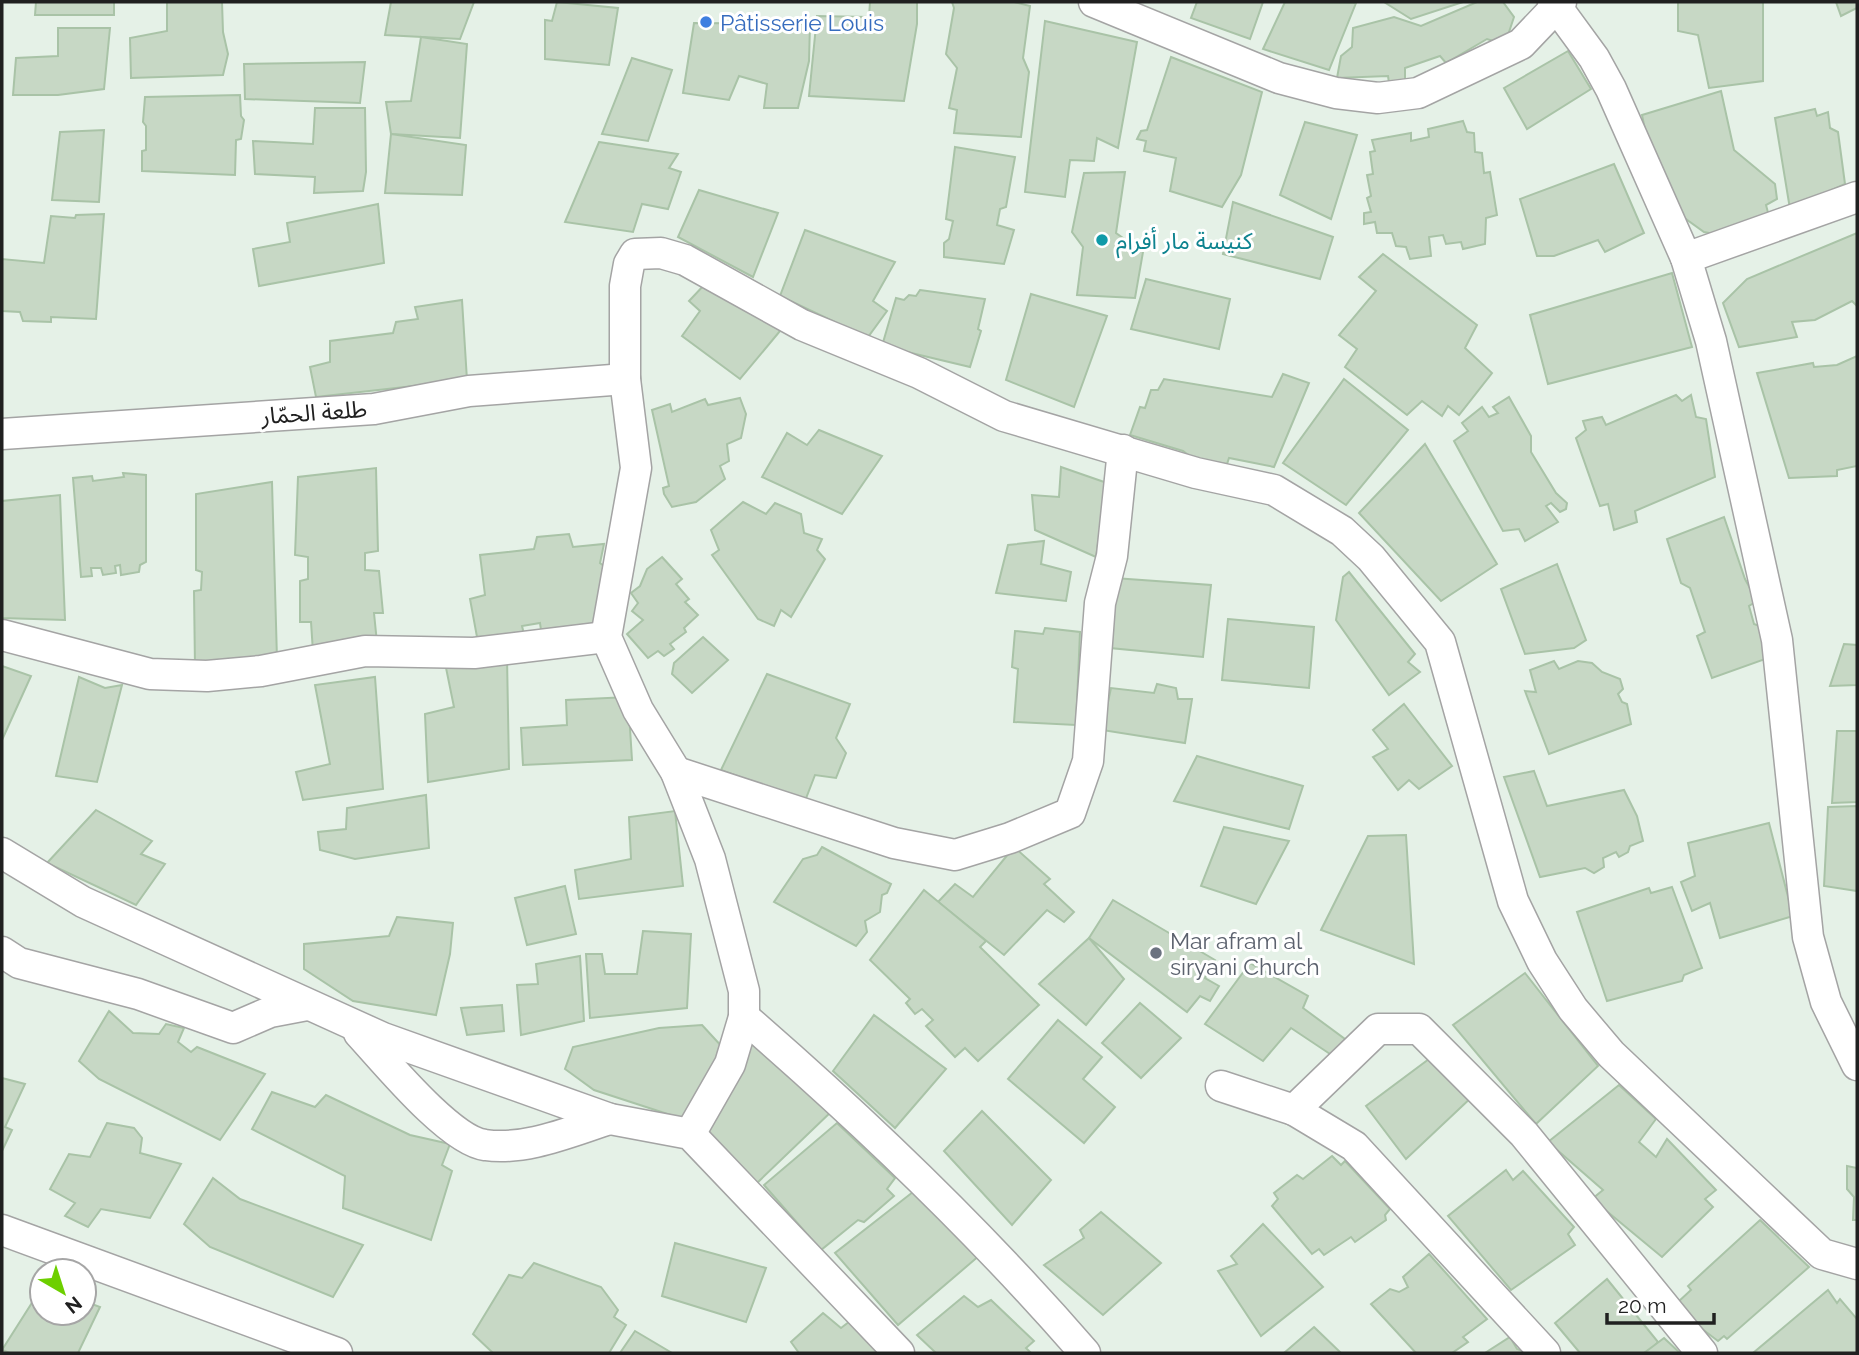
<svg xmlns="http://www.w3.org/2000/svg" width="1859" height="1355" viewBox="0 0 1859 1355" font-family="Raleway,'Noto Sans Arabic',sans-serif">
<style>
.building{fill:#c7d8c5;stroke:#a9c3a7;stroke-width:2}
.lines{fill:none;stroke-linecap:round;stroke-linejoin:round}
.street-casing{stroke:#a4a4a4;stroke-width:33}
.street{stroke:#fff;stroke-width:30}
.shop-dot{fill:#3f7fe0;stroke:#fff;stroke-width:2.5}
.culture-dot{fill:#0f9aa8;stroke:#fff;stroke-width:2.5}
.worship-dot{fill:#6b7280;stroke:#fff;stroke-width:2.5}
.labels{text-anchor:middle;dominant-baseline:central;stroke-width:6;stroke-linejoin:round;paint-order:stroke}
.shop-label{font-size:23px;fill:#366cbe;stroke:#fff;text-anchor:start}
.culture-label{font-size:23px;fill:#0d838f;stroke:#fff;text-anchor:start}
.street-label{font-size:23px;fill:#202020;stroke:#fff}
.worship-label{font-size:23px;fill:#5b616d;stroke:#fff;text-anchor:start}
</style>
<rect width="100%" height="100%" fill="#e5f1e7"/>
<g class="building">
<polygon points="36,2 114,2 114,15 35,15"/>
<polygon points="167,2 222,2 223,32 228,54 223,75 131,78 130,38 167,31"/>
<polygon points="391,2 474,2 460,39 385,35"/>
<polygon points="557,2 618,8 609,65 545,59 545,20 552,21"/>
<polygon points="870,2 917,2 917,24 904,101 809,96 817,16 869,17"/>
<polygon points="952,2 1014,2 1030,6 1023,58 1029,72 1021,137 954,133 957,110 949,108 957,68 946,54 954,8"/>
<polygon points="1197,2 1263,2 1250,39 1191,18"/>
<polygon points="1285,2 1356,3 1329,70 1263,49"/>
<polygon points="1384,2 1463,2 1411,19"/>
<polygon points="1477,2 1503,2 1514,17 1508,35 1493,41 1487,39 1446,63 1440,56 1405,68 1405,81 1389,83 1388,76 1337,78 1341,56 1352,47 1353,28 1394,17 1421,26"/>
<polygon points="1678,2 1763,2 1763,81 1709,88 1698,35 1678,31"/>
<polygon points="1836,2 1857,2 1857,8 1841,16"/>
<polygon points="1045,21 1137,42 1118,148 1097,138 1094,161 1070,160 1065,197 1025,192"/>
<polygon points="694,23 810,24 809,61 798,108 764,108 767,84 739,76 729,100 683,93"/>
<polygon points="58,28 110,28 104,89 58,95 13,95 16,58 58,56"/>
<polygon points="421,37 467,44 460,138 391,134 386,102 411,101"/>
<polygon points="1568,51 1591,89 1527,129 1504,88"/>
<polygon points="1171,57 1262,92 1241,175 1222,207 1170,191 1176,158 1144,151 1146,141 1137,139 1141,131 1147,130"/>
<polygon points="632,58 672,70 648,141 602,134"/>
<polygon points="365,62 360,103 245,99 244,64"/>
<polygon points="1721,91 1734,150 1775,184 1777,199 1766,205 1770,220 1725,236 1704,232 1679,214 1654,174 1642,115"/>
<polygon points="240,95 241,116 244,120 241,139 236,140 235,175 142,171 142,151 146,150 146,126 143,122 145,97"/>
<polygon points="315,108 365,108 366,172 363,191 314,193 315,177 255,174 253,141 313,144"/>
<polygon points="1815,109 1817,116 1828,112 1830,128 1838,132 1845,184 1790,209 1775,118"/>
<polygon points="1463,121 1467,132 1474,133 1475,152 1482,153 1484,173 1490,172 1497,215 1486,218 1485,244 1463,249 1461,242 1446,244 1443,235 1429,237 1431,256 1410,259 1406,247 1396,246 1392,233 1377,233 1375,222 1364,224 1364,213 1371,212 1367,198 1371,196 1367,175 1373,174 1370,152 1375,151 1372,140 1411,133 1411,141 1429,137 1428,129"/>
<polygon points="1305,122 1357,135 1331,219 1280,195"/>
<polygon points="104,130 99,202 52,200 60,132"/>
<polygon points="391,134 466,145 462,195 385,193"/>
<polygon points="599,142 678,154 669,168 681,172 668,209 642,204 633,232 565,222"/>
<polygon points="955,147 1015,157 1006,207 1000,209 997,225 1014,230 1004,264 944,257 944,243 949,239 953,221 946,219"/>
<polygon points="1614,164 1644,233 1605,252 1598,240 1554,256 1537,256 1520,199"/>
<polygon points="1125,172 1116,233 1143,252 1135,298 1077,295 1083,247 1072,232 1084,173"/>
<polygon points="699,190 778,213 753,277 678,237"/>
<polygon points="1233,202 1333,237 1320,279 1223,254"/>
<polygon points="378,204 384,263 259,286 253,249 290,242 287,223"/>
<polygon points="104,214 96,319 51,317 51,322 23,321 20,312 2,311 2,259 44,263 51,216 75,218 76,215"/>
<polygon points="805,230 895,262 873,301 887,311 868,337 833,328 835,322 780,296"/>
<polygon points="1857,233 1857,306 1852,301 1815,320 1792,322 1797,337 1739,347 1723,303 1747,279"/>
<polygon points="1383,254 1477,325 1465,348 1492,373 1459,415 1448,406 1442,416 1422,401 1407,415 1345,367 1357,349 1339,335 1376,291 1359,277"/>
<polygon points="1672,273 1692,347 1548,384 1530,315"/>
<polygon points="1146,279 1230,299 1219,349 1131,329"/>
<polygon points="706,283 785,325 740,379 682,336 700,311 689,301"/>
<polygon points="920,290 985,299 978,329 981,331 970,367 882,346 896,298 904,300 909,295 916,296"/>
<polygon points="1031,294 1107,316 1074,407 1006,380"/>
<polygon points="462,300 467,380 316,397 310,367 330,362 330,341 393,333 396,322 418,319 415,307"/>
<polygon points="1857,356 1857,466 1837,470 1837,476 1789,478 1757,373 1813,363 1814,367 1837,365"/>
<polygon points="1283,374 1309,383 1274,467 1229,458 1227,464 1192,458 1183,451 1130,435 1140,407 1145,408 1151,390 1158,390 1164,379 1272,397"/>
<polygon points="1344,379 1408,430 1346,505 1283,463"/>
<polygon points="1676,395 1682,401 1691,395 1696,417 1706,419 1715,477 1635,511 1637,522 1614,530 1608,504 1600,506 1576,438 1586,430 1583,421 1602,417 1606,425"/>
<polygon points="1509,397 1531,436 1531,452 1556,493 1567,503 1566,509 1560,512 1551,503 1546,506 1558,522 1525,541 1519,529 1503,531 1454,441 1468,431 1462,423 1482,407 1489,417 1498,413 1493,407"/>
<polygon points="740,398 746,414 741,438 727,444 729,461 720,466 725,479 696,502 672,507 664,494 663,488 669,486 652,410 670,404 672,412 705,399 708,405"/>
<polygon points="819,430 882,456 842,514 762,477 787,433 807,445"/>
<polygon points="1425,444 1497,564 1441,601 1359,513"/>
<polygon points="1061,467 1107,483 1096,557 1035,530 1032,495 1059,497"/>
<polygon points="376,468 378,551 365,553 365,570 379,571 383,613 374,613 377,643 313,652 311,622 300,622 300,581 308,579 308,557 295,555 298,477"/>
<polygon points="123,473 146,475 146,562 140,565 139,572 121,575 120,565 115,566 116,573 103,575 101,568 91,568 92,576 81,577 73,478 92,476 93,481 124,477"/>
<polygon points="272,482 277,659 195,667 194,591 201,590 202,572 196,570 196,494"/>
<polygon points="60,495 65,620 2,618 2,501"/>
<polygon points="743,502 766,514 775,503 801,514 804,533 822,539 817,550 825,559 791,617 781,610 774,626 758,619 712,555 719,550 711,530"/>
<polygon points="1724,517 1745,579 1757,601 1749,606 1754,624 1762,627 1771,657 1712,678 1697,636 1705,632 1690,588 1681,583 1667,539"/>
<polygon points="569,534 573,547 604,544 600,563 608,569 604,622 541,630 540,623 522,626 524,634 477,637 470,599 485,595 480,555 534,549 537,537"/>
<polygon points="1044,541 1041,564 1071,572 1066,601 996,593 1008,545"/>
<polygon points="662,557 682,579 676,584 689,599 685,602 698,615 684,628 686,632 670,644 674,649 664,656 658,651 648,658 627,634 643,620 632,611 638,603 631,593 640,586 647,569"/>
<polygon points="1557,564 1586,640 1574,648 1525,654 1501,589"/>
<polygon points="1349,572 1415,654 1408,662 1420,672 1389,695 1336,620 1343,577"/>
<polygon points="1114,578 1211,585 1203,657 1110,648"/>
<polygon points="1228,619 1314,627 1309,688 1222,680"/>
<polygon points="1045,628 1080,632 1076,725 1014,722 1018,669 1012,667 1015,631 1043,634"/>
<polygon points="703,637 728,660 692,693 672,674 674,663"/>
<polygon points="1844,644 1857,645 1857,685 1830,686"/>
<polygon points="507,657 509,769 428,782 425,714 454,707 444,658"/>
<polygon points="1554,661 1559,669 1578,661 1592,663 1602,672 1620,679 1623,689 1618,694 1622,702 1627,704 1631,724 1549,754 1525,691 1536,692 1530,670"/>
<polygon points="2,666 31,676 2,740"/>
<polygon points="767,674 850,704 836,738 846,753 836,778 815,775 805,801 721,770"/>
<polygon points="79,677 105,688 122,685 97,782 56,776"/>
<polygon points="375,677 383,789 303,800 296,772 330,764 315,685"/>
<polygon points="1157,684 1176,688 1178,699 1192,699 1185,743 1102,730 1111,688 1154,693"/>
<polygon points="628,697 632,760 523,765 521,728 567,725 566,700"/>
<polygon points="1404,704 1452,766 1419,789 1409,780 1398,790 1373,757 1388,749 1373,730"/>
<polygon points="1837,731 1857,731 1857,802 1832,803"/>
<polygon points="1197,756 1303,786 1289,829 1174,801"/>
<polygon points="1534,771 1547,806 1624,790 1637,816 1643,841 1630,846 1628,852 1619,857 1616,852 1603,858 1604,867 1594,873 1585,868 1540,877 1504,777"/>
<polygon points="426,795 429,848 355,859 320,850 318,832 346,829 347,808"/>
<polygon points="1857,806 1857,891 1824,886 1828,807"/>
<polygon points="96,810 152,841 141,854 165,864 136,905 47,863"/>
<polygon points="675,811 683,886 579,899 575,870 631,859 629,817"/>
<polygon points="1769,823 1793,916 1720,938 1710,903 1692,911 1681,882 1695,876 1688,843"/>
<polygon points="1224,827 1289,841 1256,904 1201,886"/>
<polygon points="1406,835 1414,964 1321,930 1368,836"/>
<polygon points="822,847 891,884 887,893 882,895 880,912 865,921 867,932 856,946 774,902 803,859 817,855"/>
<polygon points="1014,847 1050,879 1044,884 1074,912 1064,922 1047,910 1004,955 938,902 955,884 973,897"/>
<polygon points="565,886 576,934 527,945 515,898"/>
<polygon points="1672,887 1702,968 1684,975 1682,981 1607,1001 1577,912 1649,888 1651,893"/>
<polygon points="924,890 986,941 980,947 1039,1005 978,1061 965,1048 955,1057 926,1026 933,1020 922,1009 915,1014 906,1003 910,999 870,960"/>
<polygon points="1113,900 1215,960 1205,978 1219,986 1210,1001 1200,996 1187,1012 1089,938"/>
<polygon points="397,917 453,923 450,954 436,1015 353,1001 304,969 304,944 389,936"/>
<polygon points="643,931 691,934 687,1008 590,1018 586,954 602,954 605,974 637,974"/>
<polygon points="1089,938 1124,979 1086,1025 1039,984"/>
<polygon points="580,956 584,1021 521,1035 517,985 538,984 536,964"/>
<polygon points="1250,963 1308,996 1303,1008 1349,1042 1336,1058 1291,1028 1263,1061 1205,1024"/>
<polygon points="1525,973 1598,1066 1536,1124 1453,1025"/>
<polygon points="1140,1003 1181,1038 1141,1078 1102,1043"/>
<polygon points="502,1005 504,1031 467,1035 461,1008"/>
<polygon points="109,1011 133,1033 159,1034 166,1024 184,1028 178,1042 191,1052 197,1047 265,1074 220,1140 99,1079 79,1061"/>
<polygon points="874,1015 946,1069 895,1128 833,1071"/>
<polygon points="1058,1020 1102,1057 1083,1079 1115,1107 1084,1143 1008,1079"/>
<polygon points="702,1025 725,1050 692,1122 594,1090 565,1069 573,1047 659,1028"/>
<polygon points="747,1035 834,1109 756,1184 700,1131"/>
<polygon points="1433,1056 1475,1094 1406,1159 1366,1106"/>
<polygon points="2,1078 25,1084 5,1127 12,1130 2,1151"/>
<polygon points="1619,1085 1656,1119 1639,1142 1656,1157 1667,1139 1716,1190 1705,1199 1713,1207 1662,1257 1592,1199 1603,1190 1548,1142"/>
<polygon points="272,1092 315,1107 326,1095 410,1135 450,1144 442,1165 452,1171 431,1240 343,1208 345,1176 252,1129"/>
<polygon points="982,1111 1051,1180 1012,1225 944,1151"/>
<polygon points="107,1123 134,1128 142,1138 140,1153 181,1164 150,1218 101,1209 88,1227 65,1216 75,1203 50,1189 69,1154 90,1157"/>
<polygon points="837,1123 895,1178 887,1189 894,1196 864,1222 858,1220 821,1250 764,1185"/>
<polygon points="1332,1156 1341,1165 1345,1161 1390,1209 1385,1215 1386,1220 1355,1242 1351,1237 1324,1255 1319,1249 1312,1254 1272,1206 1278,1199 1274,1193 1297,1175 1303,1179"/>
<polygon points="1847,1166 1857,1168 1857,1220 1853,1220 1854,1197 1847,1189"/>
<polygon points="1506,1170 1513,1180 1523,1171 1574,1227 1568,1234 1575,1245 1511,1290 1448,1216"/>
<polygon points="213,1178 240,1199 363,1245 333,1297 210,1247 184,1224"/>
<polygon points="918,1188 980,1255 898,1325 835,1253"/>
<polygon points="1101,1212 1161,1263 1103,1315 1044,1265 1084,1238 1080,1230"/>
<polygon points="1760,1220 1809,1267 1727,1339 1724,1336 1718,1341 1685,1316 1689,1313 1677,1303 1691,1290 1688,1286"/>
<polygon points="1263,1224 1323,1287 1261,1336 1218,1271 1237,1264 1231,1256"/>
<polygon points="675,1243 766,1268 746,1322 662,1296"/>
<polygon points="1429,1254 1487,1319 1463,1337 1468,1342 1452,1353 1416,1353 1371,1304 1390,1289 1399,1292 1408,1287 1403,1277"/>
<polygon points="534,1263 601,1287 618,1310 614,1317 626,1325 609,1353 493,1353 473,1334 509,1275 522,1278"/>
<polygon points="1607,1279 1658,1342 1649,1353 1580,1353 1555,1323"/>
<polygon points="42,1287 42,1313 84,1313 84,1301 100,1307 78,1353 10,1353 2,1350"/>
<polygon points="1828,1290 1837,1303 1840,1299 1857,1319 1857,1353 1753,1353"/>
<polygon points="964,1296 978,1307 991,1300 1034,1341 1026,1348 1031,1353 936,1353 917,1335"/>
<polygon points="823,1313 841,1328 854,1318 889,1353 799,1353 791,1342"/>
<polygon points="1314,1327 1341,1353 1284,1353"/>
<polygon points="635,1331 672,1353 620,1353"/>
<polygon points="1510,1337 1517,1349 1529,1353 1485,1353"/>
<polygon points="1664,1338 1680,1353 1644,1353"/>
</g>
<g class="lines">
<defs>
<g id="street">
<polyline points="1094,2 1279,78 1336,93 1378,98 1418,93 1521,44 1561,2"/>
<polyline points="1553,2 1594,58 1611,89 1686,258 1711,341 1777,640 1808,937 1826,1002 1857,1065"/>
<polyline points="1686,258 1857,197"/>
<polyline points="2,434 374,409 469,391 625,379"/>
<polyline points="2,635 150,674 207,676 261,671 365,651 474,653 606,637"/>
<polyline points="676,772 894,843 955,855 1010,838 1070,813 1088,761 1100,603 1112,556 1123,450"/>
<polyline points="2,853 83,902 383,1038 610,1119 690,1134 899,1353"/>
<polyline points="2,952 19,963 138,994 233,1028 270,1012 307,1005"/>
<path d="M 744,1017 C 864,1121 981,1233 1085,1353"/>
<path d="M 359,1033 C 384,1060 450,1141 485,1145 C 527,1151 571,1131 610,1119"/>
<polyline points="1221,1086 1294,1110 1354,1146 1545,1353"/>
<polyline points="1294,1110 1378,1029 1419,1029 1524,1134 1702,1353"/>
<polyline points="690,1134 730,1064 744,1017 744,991 710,859 676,772 638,710 606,637 636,468 625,379 625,286 629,264 635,254 661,253 685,260 802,325 919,373 1004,416 1196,473 1274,490 1342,531 1371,558 1440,642 1513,901 1542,961 1573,1009 1611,1054 1822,1254 1857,1264"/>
<polyline points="2,1230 337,1353"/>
</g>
</defs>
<use href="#street" class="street-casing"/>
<use href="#street" class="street"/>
</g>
<circle class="shop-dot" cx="706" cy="22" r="7"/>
<circle class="culture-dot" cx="1102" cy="240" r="7"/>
<circle class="worship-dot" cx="1156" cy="953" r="7"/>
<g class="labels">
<g class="shop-label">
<text x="720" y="22">Pâtisserie Louis</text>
</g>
<g class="culture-label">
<text x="1116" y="240">كنيسة مار أفرام</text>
</g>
<g class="street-label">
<text transform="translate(314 412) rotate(-4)">طلعة الحمّار</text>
</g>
<g class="worship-label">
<text x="1170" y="940">Mar afram al<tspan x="1170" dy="26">siryani Church</tspan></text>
</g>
</g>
<rect width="1859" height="1355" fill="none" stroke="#202020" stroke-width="7"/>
<g transform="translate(63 1292) rotate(141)"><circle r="33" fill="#ffffff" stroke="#a6a6a6" stroke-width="2"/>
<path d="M0-5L12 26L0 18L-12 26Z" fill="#6dcf00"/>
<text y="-10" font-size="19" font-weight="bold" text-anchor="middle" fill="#202020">N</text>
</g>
<path d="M1607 1313v10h107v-10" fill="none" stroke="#202020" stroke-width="3.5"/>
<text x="1618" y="1313" font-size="21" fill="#202020" stroke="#ffffff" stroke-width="5" paint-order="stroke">20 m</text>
</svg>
